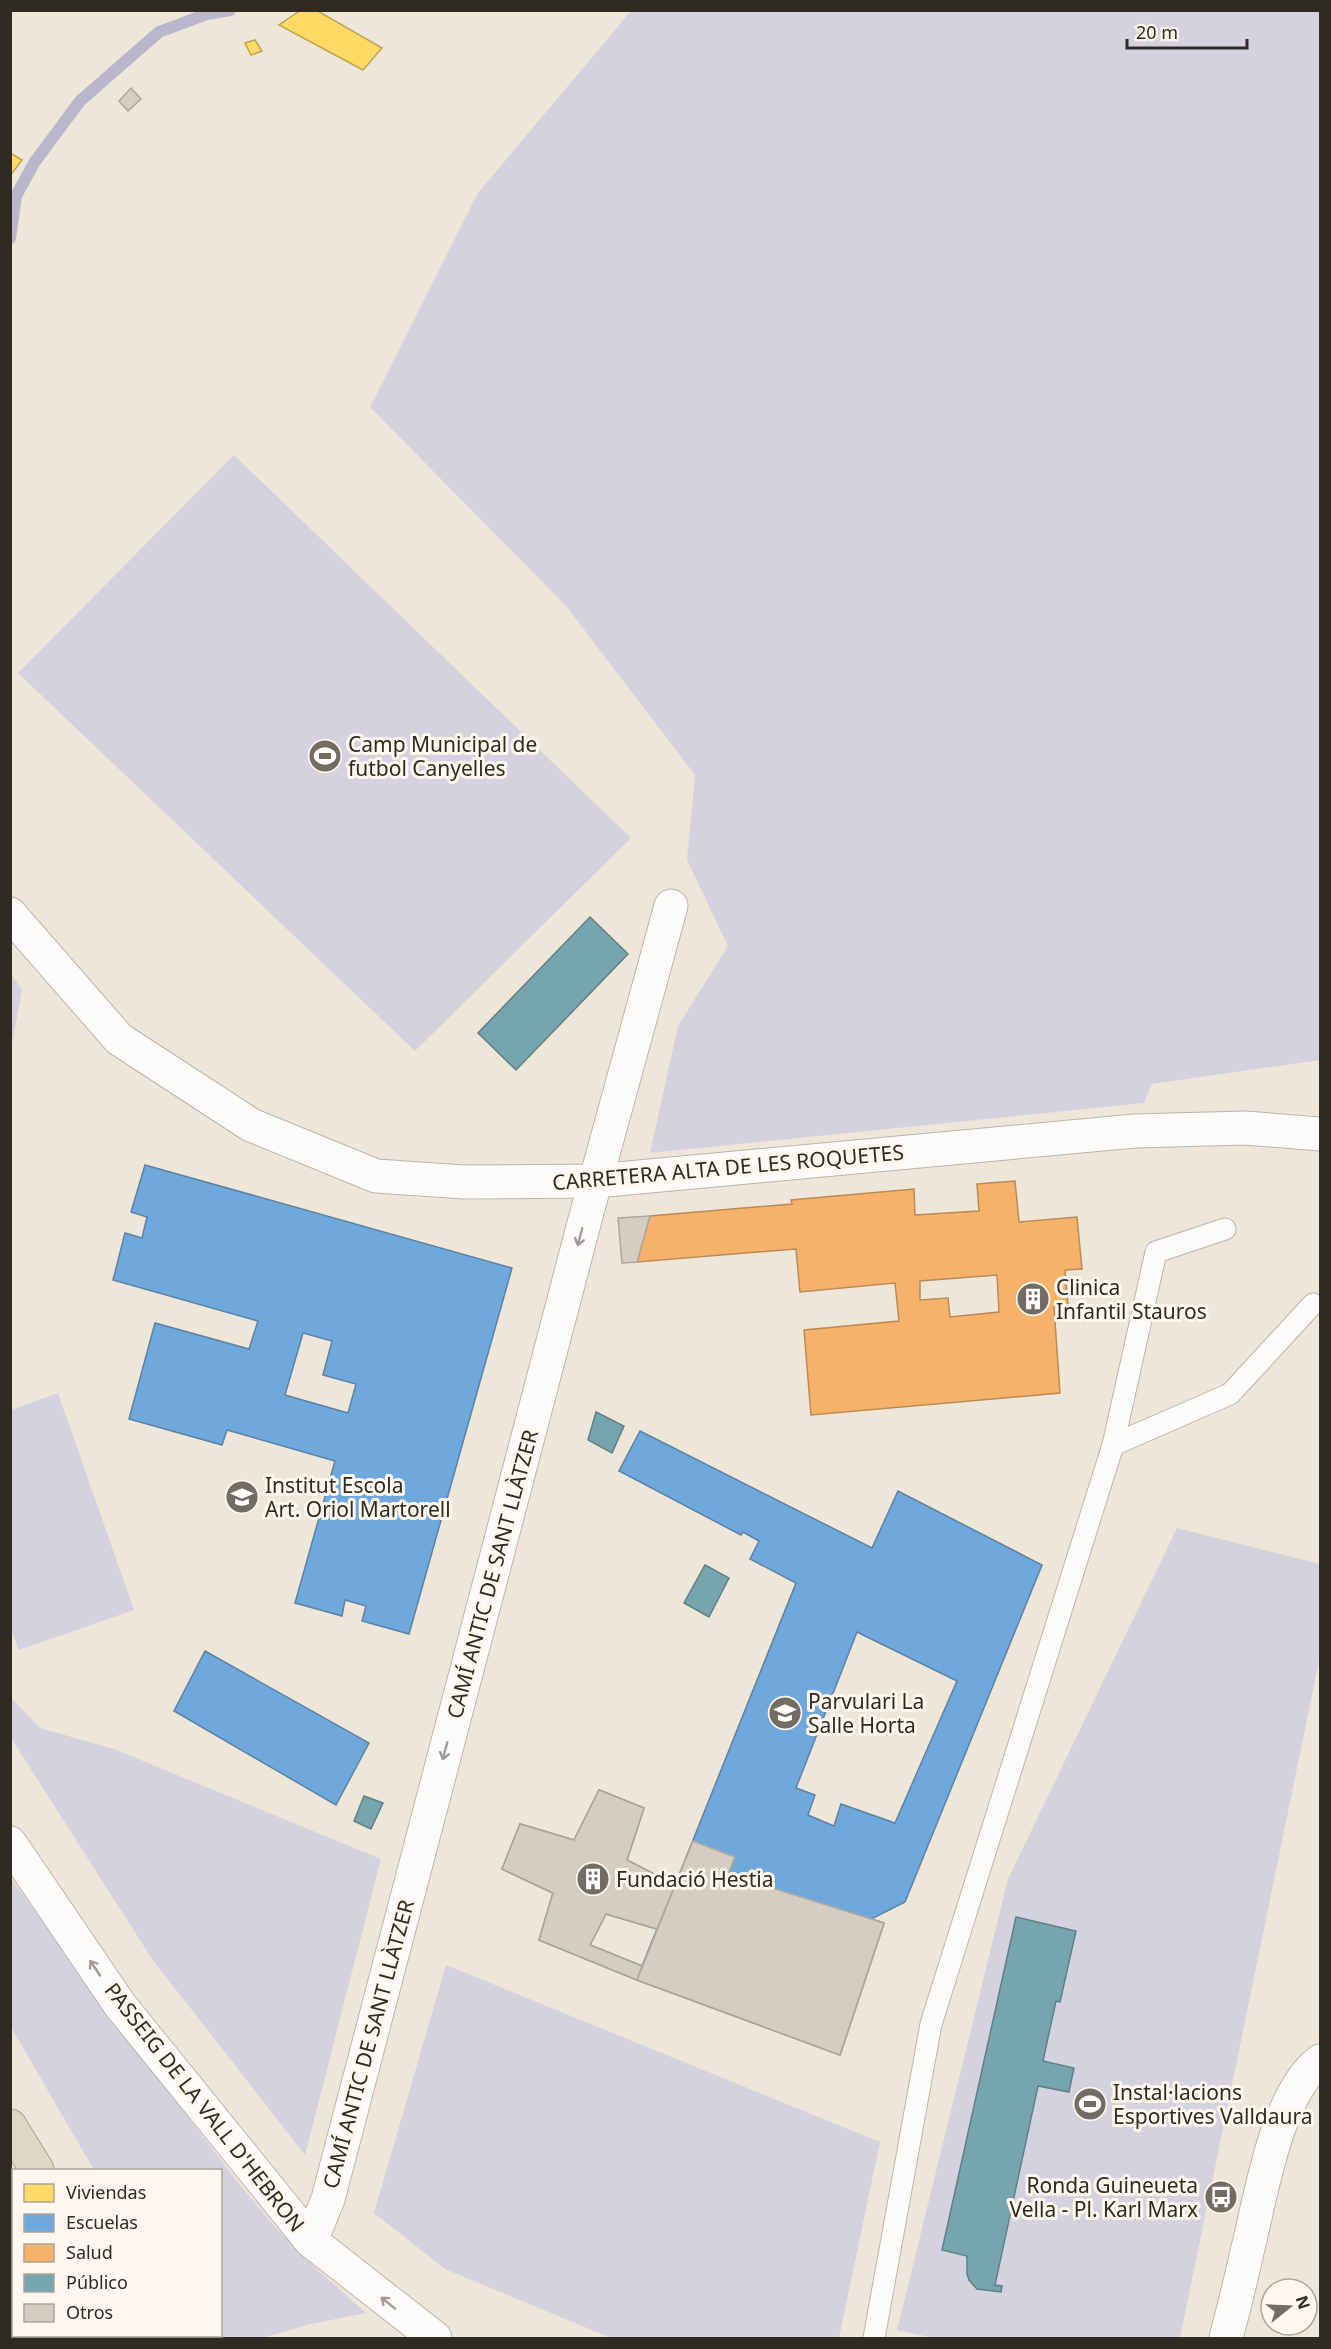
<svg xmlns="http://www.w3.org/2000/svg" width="1331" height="2349" viewBox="0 0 1331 2349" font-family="'Noto Sans',sans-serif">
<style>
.green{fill:#d5d2df}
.homes{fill:#ffd966;stroke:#c1a552;stroke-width:1.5}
.schools{fill:#6fa8dc;stroke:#5c82a4;stroke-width:1.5;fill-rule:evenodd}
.health{fill:#f6b26b;stroke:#bb8a55;stroke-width:1.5;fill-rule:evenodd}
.public{fill:#76a5af;stroke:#618085;stroke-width:1.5}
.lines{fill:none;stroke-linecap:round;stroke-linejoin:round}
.stream{stroke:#bab7cd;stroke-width:12}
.building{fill:#d4cdc1;stroke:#aea79d;stroke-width:1.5}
.lane-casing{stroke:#bbb6ab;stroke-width:23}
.street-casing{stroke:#bbb6ab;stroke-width:35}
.secondary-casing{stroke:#bbb6ab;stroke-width:35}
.highway-casing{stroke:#aea38f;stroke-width:35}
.lane{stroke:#fcfbf9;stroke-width:21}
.street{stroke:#fcfbf9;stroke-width:33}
.secondary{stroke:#fcfbf9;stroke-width:33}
.highway{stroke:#ded6c6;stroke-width:33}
.oneway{stroke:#a09d98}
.labels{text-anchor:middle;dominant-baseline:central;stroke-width:6;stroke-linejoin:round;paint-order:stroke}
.poi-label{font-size:21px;fill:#302b22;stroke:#fdf7ed;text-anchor:start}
.street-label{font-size:21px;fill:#302b22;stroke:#fdf7ed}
</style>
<rect width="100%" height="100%" fill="#eee6d9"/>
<g class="green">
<polygon points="631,11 1320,11 1320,1060 1152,1084 1144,1103 650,1153 678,1026 728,946 687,860 695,775 566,606 370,407 478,193"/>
<polygon points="234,455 631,838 415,1051 18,673"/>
<polygon points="11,974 22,990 11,1049"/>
<polygon points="58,1393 134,1610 19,1650 10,1627 11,1410"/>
<polygon points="1177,1528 1320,1564 1320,1656 1180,2338 934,2338 897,2330 1008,1879"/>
<polygon points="11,1698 40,1728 114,1749 381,1859 305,2155 152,1959 11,1738"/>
<polygon points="10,1877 124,2033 240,2185 275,2227 319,2271 366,2313 311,2324 262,2338 194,2338 192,2336 220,2336 220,2170 94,2170 11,2027"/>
<polygon points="446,1965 880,2142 839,2338 611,2338 445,2269 374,2213"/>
</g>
<g class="homes">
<polygon points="301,10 316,10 382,48 363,70 279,25"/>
<polygon points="255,40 262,51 251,55 245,43"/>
<polygon points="10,153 22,160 10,176"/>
</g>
<g class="schools">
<path d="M 145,1165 L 512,1268 L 409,1634 L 362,1621 L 366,1606 L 345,1600 L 342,1616 L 295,1603 L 335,1461 L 227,1430 L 222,1445 L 129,1419 L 155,1323 L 249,1349 L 258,1321 L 113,1280 L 125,1233 L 142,1238 L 147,1217 L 131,1212 ZM 303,1333 L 332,1341 L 323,1375 L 356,1384 L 348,1413 L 285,1395 Z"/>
<path d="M 640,1431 L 872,1548 L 898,1491 L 1042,1565 L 905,1902 L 871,1919 L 884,1923 L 840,2055 L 637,1980 L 539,1940 L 553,1893 L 502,1869 L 520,1824 L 574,1840 L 599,1790 L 644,1808 L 627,1860 L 675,1885 L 796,1583 L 750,1559 L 759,1541 L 743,1532 L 741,1535 L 619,1471 ZM 857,1632 L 957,1681 L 895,1823 L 841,1804 L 834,1826 L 808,1815 L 815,1795 L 796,1788 ZM 606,1914 L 657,1929 L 642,1966 L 590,1945 ZM 734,1938 L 800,1965 L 783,1996 L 721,1972 Z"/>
<polygon points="205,1651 369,1743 336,1805 174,1711"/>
</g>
<path class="health" d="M 1015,1181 L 1019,1222 L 1077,1217 L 1082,1269 L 1065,1270 L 1068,1305 L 1054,1307 L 1060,1393 L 811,1415 L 804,1330 L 899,1321 L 895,1283 L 800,1292 L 796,1249 L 637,1262 L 650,1216 L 792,1204 L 791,1200 L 914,1189 L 915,1215 L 979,1211 L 977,1184 ZM 997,1275 L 999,1312 L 950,1317 L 948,1298 L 920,1300 L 920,1281 Z"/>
<g class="public">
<polygon points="590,917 628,954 516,1070 478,1033"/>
<polygon points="596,1412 624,1426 612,1453 588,1440"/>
<polygon points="705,1565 729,1578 709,1617 684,1603"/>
<polygon points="364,1796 383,1803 371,1829 354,1821"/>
<polygon points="1016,1917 1076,1931 1060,2002 1056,2001 1043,2061 1074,2068 1069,2092 1038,2086 995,2285 1002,2286 1001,2292 977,2289 969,2280 967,2274 967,2256 942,2250"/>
</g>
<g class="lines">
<polyline class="stream" points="10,238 16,196 34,163 80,101 159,32 207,14 230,10"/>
</g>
<g class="building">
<polygon points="131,88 141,99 128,111 119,101"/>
<polygon points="650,1216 637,1262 622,1263 618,1218"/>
<polygon points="599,1790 644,1808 627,1860 675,1885 657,1929 606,1914 590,1945 642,1966 637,1980 539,1940 553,1893 502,1869 520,1824 574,1840"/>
<polygon points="693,1841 735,1857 728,1874 884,1923 840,2055 637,1980"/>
<polygon points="693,1841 735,1857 728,1874 884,1923 840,2055 637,1980"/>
</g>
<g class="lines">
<defs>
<g id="lane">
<polyline points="1113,1445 1230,1394 1313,1304"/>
<polyline points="874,2338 931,2024 1113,1445 1156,1252 1225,1229"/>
</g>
<g id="street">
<polyline points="10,914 119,1039 251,1125 376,1176 464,1182 596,1181 1135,1131 1245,1128 1320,1134"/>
<polyline points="311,2241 328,2199 587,1212 671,906"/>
<path d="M 1226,2338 C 1234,2308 1241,2279 1248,2248 C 1261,2196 1276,2095 1320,2061"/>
</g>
<polyline id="secondary" points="10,1843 120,2005 311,2241 435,2338"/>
<g id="highway">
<polyline points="10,2126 37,2170"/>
<polyline points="10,2278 14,2283"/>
<polyline points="46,2336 48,2338"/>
<polyline points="134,2336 136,2338"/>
</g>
</defs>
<use href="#lane" class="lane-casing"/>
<use href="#street" class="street-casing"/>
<use href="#secondary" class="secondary-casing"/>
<use href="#highway" class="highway-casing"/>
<use href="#lane" class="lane"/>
<use href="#street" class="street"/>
<use href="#secondary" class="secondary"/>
<use href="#highway" class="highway"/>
</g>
<defs><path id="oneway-shaft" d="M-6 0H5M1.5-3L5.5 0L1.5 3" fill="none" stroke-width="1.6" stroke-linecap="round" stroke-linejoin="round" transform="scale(1.5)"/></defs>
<g class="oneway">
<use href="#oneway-shaft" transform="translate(580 1237) rotate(105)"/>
<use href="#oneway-shaft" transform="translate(445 1751) rotate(105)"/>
<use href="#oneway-shaft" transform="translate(95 1968) rotate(-124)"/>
<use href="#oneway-shaft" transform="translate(388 2303) rotate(-141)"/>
</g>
<defs>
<symbol id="stadium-disc" viewBox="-11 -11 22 22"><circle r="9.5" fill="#726c62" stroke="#fdf7ed"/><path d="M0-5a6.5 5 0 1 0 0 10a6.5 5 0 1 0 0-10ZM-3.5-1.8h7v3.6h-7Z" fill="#fff"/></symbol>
<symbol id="building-disc" viewBox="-11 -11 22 22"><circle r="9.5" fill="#726c62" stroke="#fdf7ed"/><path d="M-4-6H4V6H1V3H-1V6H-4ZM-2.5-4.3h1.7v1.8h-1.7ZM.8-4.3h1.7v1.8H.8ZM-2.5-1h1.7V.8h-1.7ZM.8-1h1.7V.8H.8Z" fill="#fff"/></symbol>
<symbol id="school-disc" viewBox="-11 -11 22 22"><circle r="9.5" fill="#726c62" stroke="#fdf7ed"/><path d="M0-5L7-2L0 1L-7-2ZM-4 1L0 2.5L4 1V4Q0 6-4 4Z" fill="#fff"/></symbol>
<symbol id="bus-disc" viewBox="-11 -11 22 22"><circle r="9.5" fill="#726c62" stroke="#fdf7ed"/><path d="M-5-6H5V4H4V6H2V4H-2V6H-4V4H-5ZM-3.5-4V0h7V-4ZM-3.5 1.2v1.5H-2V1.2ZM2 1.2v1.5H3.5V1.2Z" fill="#fff"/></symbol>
</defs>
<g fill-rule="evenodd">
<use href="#stadium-disc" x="306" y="737" width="38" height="38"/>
<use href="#building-disc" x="1014" y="1280" width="38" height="38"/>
<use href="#school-disc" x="223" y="1478" width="38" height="38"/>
<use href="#school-disc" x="766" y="1694" width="38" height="38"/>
<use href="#building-disc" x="574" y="1860" width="38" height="38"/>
<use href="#stadium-disc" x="1071" y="2085" width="38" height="38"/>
<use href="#bus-disc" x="1202" y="2178" width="38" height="38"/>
</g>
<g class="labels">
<g class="poi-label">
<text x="348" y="744">Camp Municipal de<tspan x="348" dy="24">futbol Canyelles</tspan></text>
<text x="1056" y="1287">Clinica<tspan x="1056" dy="24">Infantil Stauros</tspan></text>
<text x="265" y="1485">Institut Escola<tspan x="265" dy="24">Art. Oriol Martorell</tspan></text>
<text x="808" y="1701">Parvulari La<tspan x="808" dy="24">Salle Horta</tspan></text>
<text x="616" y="1879">Fundació Hestia</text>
<text x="1113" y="2092">Instal·lacions<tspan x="1113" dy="24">Esportives Valldaura</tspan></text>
<text x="1198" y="2185" text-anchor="end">Ronda Guineueta<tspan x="1198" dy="24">Vella - Pl. Karl Marx</tspan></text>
</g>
<g class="street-label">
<text transform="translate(728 1167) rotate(-5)">CARRETERA ALTA DE LES ROQUETES</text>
<text transform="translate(492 1574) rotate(-75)">CAMÍ ANTIC DE SANT LLÀTZER</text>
<text transform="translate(368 2044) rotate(-75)">CAMÍ ANTIC DE SANT LLÀTZER</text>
<text transform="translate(205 2107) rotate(52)">PASSEIG DE LA VALL D'HEBRON</text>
</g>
</g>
<rect width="1331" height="2349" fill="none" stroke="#302b22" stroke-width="24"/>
<rect x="12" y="2169" width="210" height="168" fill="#fdf7ed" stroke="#aba59c" stroke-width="1.5"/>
<rect x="24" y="2184" width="30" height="18" fill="#ffd966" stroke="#aba59c" stroke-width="1.5"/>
<text x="66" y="2199" font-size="18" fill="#302b22">Viviendas</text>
<rect x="24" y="2214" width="30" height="18" fill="#6fa8dc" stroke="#aba59c" stroke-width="1.5"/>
<text x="66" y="2229" font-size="18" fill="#302b22">Escuelas</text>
<rect x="24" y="2244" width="30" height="18" fill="#f6b26b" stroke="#aba59c" stroke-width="1.5"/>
<text x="66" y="2259" font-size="18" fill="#302b22">Salud</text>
<rect x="24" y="2274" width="30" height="18" fill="#76a5af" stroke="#aba59c" stroke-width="1.5"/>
<text x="66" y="2289" font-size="18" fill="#302b22">Público</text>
<rect x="24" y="2304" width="30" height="18" fill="#d4cdc1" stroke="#aba59c" stroke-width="1.5"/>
<text x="66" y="2319" font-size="18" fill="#302b22">Otros</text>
<g transform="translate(1289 2307) rotate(72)"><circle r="28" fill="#fdf7ed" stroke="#aba59c" stroke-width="1.5"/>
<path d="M0-4.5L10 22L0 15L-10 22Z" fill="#726c62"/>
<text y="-9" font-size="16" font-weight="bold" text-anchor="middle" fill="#302b22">N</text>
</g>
<path d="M1127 39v9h120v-9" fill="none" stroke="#302b22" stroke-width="3"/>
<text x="1136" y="39" font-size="18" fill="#302b22" stroke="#fdf7ed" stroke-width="4.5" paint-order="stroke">20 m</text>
</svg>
